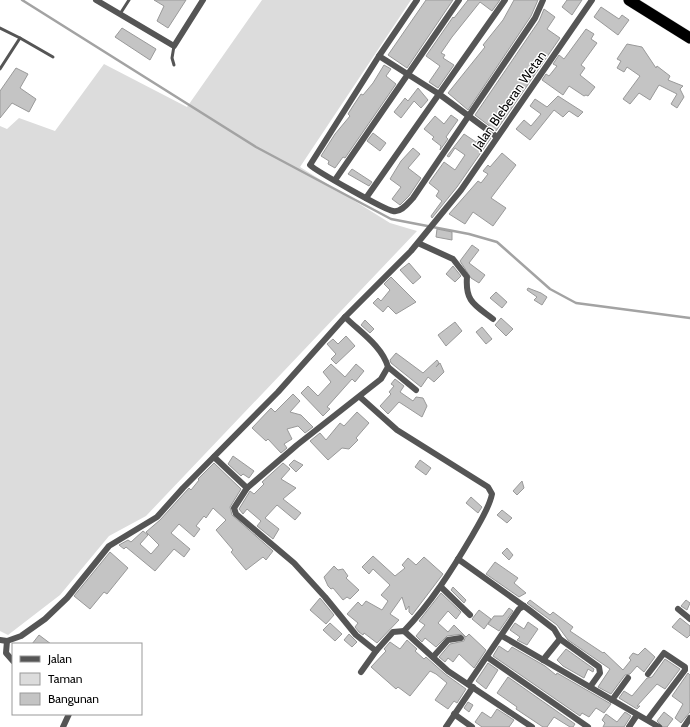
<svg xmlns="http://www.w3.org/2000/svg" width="690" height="727" viewBox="0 0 690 727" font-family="Cabin,sans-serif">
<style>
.green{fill:#dcdcdc}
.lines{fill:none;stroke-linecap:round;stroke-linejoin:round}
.stream{stroke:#a3a3a3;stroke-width:2.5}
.building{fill:#c4c4c4;stroke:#999}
.trunk-casing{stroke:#dbdbdb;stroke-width:12}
.service{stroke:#555;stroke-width:3}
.minor{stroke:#555;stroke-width:6}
.trunk{stroke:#000;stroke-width:11}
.labels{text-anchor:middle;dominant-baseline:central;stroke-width:3;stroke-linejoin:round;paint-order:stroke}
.street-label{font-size:13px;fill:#000;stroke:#fff}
</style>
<rect width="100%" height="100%" fill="#fff"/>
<polygon class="green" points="262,0 411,0 300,167 390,223 417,231 146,516 109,536 60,595 8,635 0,631 0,126 7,129 19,118 55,131 104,64 187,107"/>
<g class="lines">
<polyline class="stream" points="22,0 256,147 391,219 469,234 497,242 550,289 576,303 690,318"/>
</g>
<g class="building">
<polygon points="154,0 186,0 168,28 157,21 164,6"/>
<polygon points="426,0 453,0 407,68 388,55"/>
<polygon points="468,0 500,0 492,11 480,2 452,37 441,53 445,55 443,58 454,65 438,88 429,82 440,66 426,56 453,17 454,18"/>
<polygon points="514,0 538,0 531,16 468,110 448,93 485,47 483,45 503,20"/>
<polygon points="567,0 582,0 572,15 562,7"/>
<polygon points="601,7 619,19 622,15 629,20 618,35 594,17"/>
<polygon points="544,9 555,17 547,29 560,38 496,131 475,115 539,21"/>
<polygon points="122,28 156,49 150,60 115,37"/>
<polygon points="586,29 594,34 591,39 597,43 581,65 585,68 580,75 595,87 588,96 586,95 584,96 569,86 563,95 542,80 546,74 549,76 557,66 553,64 559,55 564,59"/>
<polygon points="627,44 642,47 656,68 657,66 670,76 668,80 683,86 680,89 684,97 677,108 671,104 677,94 659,85 650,100 639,93 630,104 623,99 640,76 627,67 624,72 617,68 621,61 617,59"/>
<polygon points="384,65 391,69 386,76 396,84 345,158 343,157 335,168 328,164 329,161 321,156 335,134 350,116 348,114 353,106 361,94 363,95 373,83"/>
<polygon points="16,68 28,74 20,88 36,99 29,112 12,103 0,118 0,91"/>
<polygon points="418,88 428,100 421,108 414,101 401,118 394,112 405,98 408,101"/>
<polygon points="558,96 583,112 578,117 569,111 563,117 554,110 530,140 516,129 524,120 531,126 541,114 530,106 535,99 547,107"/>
<polygon points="451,115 458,120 446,137 448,139 440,150 441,146 432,139 434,137 424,129 435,116 444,124"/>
<polygon points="373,133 386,143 380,151 367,141"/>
<polygon points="484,133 491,138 457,187 432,218 431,216 442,201 436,196 439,191 429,183 444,162 455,170 465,155 455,148 449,157 447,156 464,134 476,142"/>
<polygon points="413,148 420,154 408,168 421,178 409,196 400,205 392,199 401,187 390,179 401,161"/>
<polygon points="502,153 516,165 491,198 506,208 493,226 473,212 465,224 449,214 478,181 481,183 488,174 483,171 488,165 490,167"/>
<polygon points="352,169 372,182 369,186 348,174"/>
<polygon points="437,229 452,232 452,240 436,237"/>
<polygon points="472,245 479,250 469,263 485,275 479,283 471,278 460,261"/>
<polygon points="409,263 421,277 413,284 400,270"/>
<polygon points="453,266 461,276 455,282 446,274"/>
<polygon points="391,277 416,302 396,314 388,306 383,312 373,303 378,298 381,301 390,290 384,284"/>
<polygon points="528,288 541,293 547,297 542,305 534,300 537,297 527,290"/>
<polygon points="496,292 507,302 502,308 490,298"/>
<polygon points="501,318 513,329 506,336 495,325"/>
<polygon points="365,320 374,329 370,333 361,325"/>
<polygon points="455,322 462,331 446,346 438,335"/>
<polygon points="482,327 492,339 486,344 476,332"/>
<polygon points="346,336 355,346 336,364 331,359 336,354 327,344 333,339 338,344"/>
<polygon points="396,353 423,373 437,360 439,363 436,367 440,363 444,372 434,382 428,377 421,387 391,363 390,360"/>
<polygon points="331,364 345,377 356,364 364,371 355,382 352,379 327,407 330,409 323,416 301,393 308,386 318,396 331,382 323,372"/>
<polygon points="395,379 404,386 400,392 413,401 416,397 423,398 427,406 422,417 399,402 388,414 380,406 391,394 389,392 394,386 391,384"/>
<polygon points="293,394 300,401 290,412 301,415 313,427 305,433 298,426 287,429 292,439 284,444 287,448 281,453 268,439 266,441 252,428 271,408 275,412"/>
<polygon points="357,412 369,423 356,438 358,440 349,449 342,448 328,460 310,441 320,433 326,440 340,423 344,426"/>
<polygon points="233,456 254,471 249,478 243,474 241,476 228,464"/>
<polygon points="294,460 303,465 296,472 289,465"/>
<polygon points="420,460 431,468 426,475 415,467"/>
<polygon points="214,463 241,489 230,507 232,515 273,551 266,560 263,557 246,570 231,552 233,550 216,530 226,520 213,508 206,518 204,516 196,526 200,529 194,537 179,524 171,533 190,549 184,557 174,549 155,571 126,547 124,549 119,545 128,540 131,542 143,531 148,535 140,544 151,554 159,545 146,532 160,520 189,488 191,490 199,480 198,479"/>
<polygon points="283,463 290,469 281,479 296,488 283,499 301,513 295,520 277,505 265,518 279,529 273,539 257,526 261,521 247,509 243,514 239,509 250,491 254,494 264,484 262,482"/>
<polygon points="522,481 524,488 517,495 513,491"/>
<polygon points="471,497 482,507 478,513 466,503"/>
<polygon points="502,510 512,518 507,523 497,515"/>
<polygon points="507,548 513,555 509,560 502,553"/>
<polygon points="110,552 128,568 107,594 104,592 90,609 74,596"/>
<polygon points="373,556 395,576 405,568 402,565 408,558 416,565 424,557 443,574 412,615 409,612 409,606 406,610 402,597 390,614 399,620 377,643 364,633 363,635 359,632 355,627 358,623 347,614 358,602 362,606 366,601 382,610 388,601 381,595 390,585 373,569 369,574 362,567"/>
<polygon points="495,562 518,578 514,583 526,593 519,597 486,574"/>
<polygon points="334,566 338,570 343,569 348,576 346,578 359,590 350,599 347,597 343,600 333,588 331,589 328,586 324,577"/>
<polygon points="453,587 466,600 464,603 451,590"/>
<polygon points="441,593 461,612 456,619 448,611 438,623 448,632 454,625 466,637 469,634 486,650 474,668 459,654 453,662 448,658 445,662 439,657 450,644 464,641 465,638 463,634 447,636 436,647 425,638 422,642 416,636 425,625 419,621"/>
<polygon points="320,598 334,615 326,624 310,610"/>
<polygon points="530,600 550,615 553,612 573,627 570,631 603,653 604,652 623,670 631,660 629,658 633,653 638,655 645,648 655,657 644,672 637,666 630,674 625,675 611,694 598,687 610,669 568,640 557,625 527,603"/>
<polygon points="686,600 690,603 687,610 681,606"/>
<polygon points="509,608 513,611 499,631 488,624 494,616 503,616"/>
<polygon points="479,610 491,619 484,629 472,619"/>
<polygon points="680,618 690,626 690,635 687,638 672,627"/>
<polygon points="528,622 538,629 527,645 517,640 520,637 510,630 515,623 524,629"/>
<polygon points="330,623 342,634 335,641 323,630"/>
<polygon points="349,634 357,642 352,647 344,640"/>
<polygon points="39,635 51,644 32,644"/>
<polygon points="407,640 417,649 415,651 424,659 426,657 445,674 466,689 457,703 454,701 448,709 435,700 447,683 436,674 430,671 410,696 398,687 396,689 371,667 386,651 384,649 390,642 400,649"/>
<polygon points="499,646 508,652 512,647 545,666 556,675 557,673 611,704 604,713 596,708 589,717 582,713 580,716 493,656"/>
<polygon points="566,649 594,669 593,672 588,669 584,678 563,666 557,660"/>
<polygon points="665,659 680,669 665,689 657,684 637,706 640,706 637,709 619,698 624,691 632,696 647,678 652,677"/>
<polygon points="488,663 498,670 486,689 476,681"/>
<polygon points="688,673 690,675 690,712 681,723 675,718 683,704 672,696"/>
<polygon points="508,677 575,724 573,727 570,727 554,717 547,727 543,727 516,709 517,707 497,693"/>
<polygon points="468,702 473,705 469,712 464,708"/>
<polygon points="497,709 514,720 509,727 482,727 475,722 482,712 491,718"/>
<polygon points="625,712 631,716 624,727 603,727 605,723 602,720 606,714 617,722"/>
<polygon points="664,712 673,719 667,727 663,727 657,721"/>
</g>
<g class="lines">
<defs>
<polyline id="trunk" points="629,0 690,38"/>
</defs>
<use href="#trunk" class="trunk-casing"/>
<g class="service">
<polyline points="120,14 129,0"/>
<polyline points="0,28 20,38 0,69"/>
<polyline points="20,38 53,57"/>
<polyline points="174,46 172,58 174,65"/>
</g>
<g class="minor">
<polyline points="96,0 174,46 203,0"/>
<polyline points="417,0 379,56 439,94 497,137"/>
<path d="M 379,56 L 310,165 C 316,171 385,210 393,211 C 401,213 408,203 413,198 L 535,18 L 543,0"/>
<polyline points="335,180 459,0"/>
<polyline points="366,198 505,0"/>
<path d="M 418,243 L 453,259 L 467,277 C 465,302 475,305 493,319"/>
<polyline points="388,367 416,390"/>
<path d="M 360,397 L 397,430 L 488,487 L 492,494 C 489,509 479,523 472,536 C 452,570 431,603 404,631"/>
<path d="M 214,457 L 247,488 L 297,445 L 381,379 L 388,367 C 382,346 360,332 345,317"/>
<polyline points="247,488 234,508 236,514 294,563 325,597 356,635 376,651 393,632 404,631 448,671 532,727"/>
<polyline points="458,559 528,609 554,629 560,639 599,667 600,673 590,687"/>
<polyline points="441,587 470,615"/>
<polyline points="678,609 690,619"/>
<polyline points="502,636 659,727"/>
<polyline points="0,640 7,641 21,636 45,619 67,598 109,546 157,517 183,488 278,392 345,317 411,251 461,190 592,0"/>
<polyline points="7,641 6,653 13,661"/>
<polyline points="433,657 448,640 461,638"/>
<polyline points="487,657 588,727"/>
<polyline points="543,660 560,639"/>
<polyline points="361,672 376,651"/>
<polyline points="468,684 519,609 524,606"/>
<polyline points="612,700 628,678"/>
<polyline points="454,714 472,727"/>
<polyline points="648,719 685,670 685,667 664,653 648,674"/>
<polyline points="63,727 69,714"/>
<polyline points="446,727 473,687"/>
<polyline points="629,727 637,715"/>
<polyline points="684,727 690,718"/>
</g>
<use href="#trunk" class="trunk"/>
</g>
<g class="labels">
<g class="street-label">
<text transform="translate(509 100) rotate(-55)">Jalan Bleberan Wetan</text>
</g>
</g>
<rect x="12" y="643" width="130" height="72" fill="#ffffff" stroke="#999999"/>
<rect x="20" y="656" width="20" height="6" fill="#555555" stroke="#999999"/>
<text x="48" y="663" font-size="12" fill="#000000">Jalan</text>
<rect x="20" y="673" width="20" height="12" fill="#dcdcdc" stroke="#999999"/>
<text x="48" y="683" font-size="12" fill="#000000">Taman</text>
<rect x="20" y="693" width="20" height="12" fill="#c4c4c4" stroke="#999999"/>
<text x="48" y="703" font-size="12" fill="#000000">Bangunan</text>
</svg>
